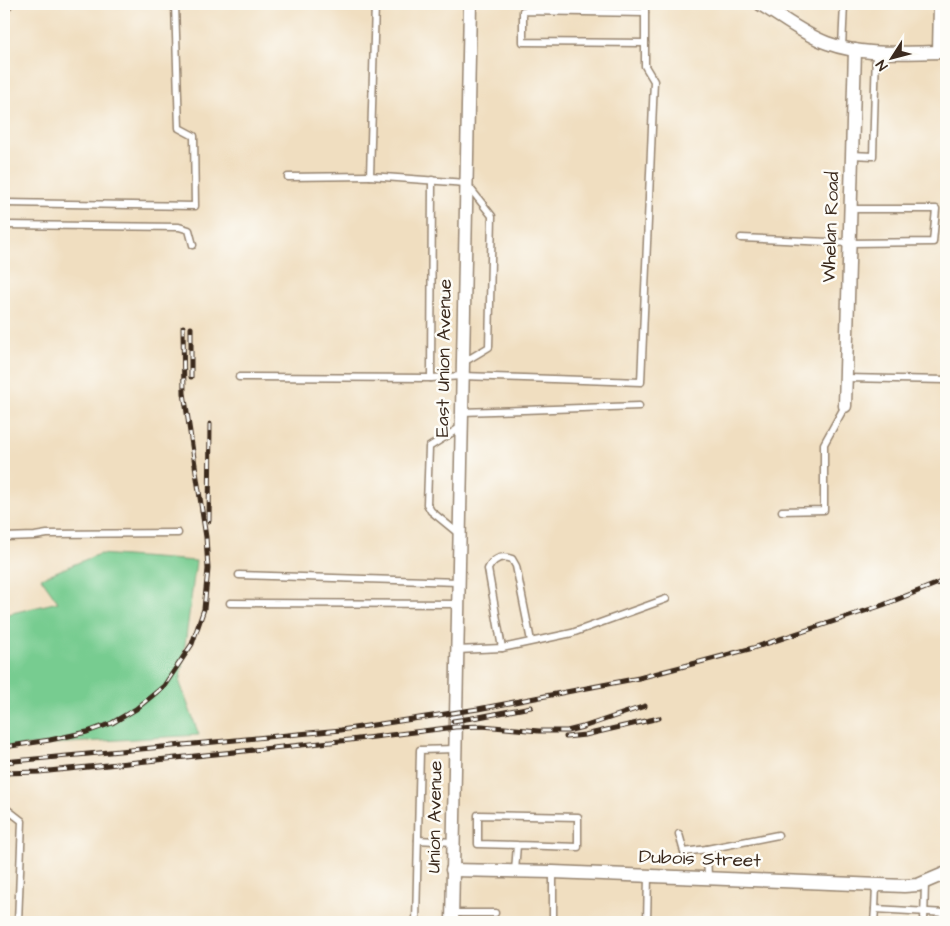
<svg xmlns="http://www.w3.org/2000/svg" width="950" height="926" viewBox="0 0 950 926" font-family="'Architects Daughter',sans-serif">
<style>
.green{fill:#77cc90;stroke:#597b57}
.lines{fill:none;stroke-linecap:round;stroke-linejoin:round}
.service-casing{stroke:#96846f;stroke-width:9}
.minor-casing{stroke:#96846f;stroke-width:15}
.service{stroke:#fff;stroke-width:6}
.minor{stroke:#fff;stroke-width:12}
.rail-casing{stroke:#3b2a1e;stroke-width:5}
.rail{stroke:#fdfcf7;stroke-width:3;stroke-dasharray:9;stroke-linecap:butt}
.labels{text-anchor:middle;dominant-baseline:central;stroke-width:5;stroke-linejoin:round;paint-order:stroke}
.street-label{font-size:19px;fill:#3b2a1e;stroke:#fdfcf7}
</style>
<rect width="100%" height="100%" fill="#fdfcf7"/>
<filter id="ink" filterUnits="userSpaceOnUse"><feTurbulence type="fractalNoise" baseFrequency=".02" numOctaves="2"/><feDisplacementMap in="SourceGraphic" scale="10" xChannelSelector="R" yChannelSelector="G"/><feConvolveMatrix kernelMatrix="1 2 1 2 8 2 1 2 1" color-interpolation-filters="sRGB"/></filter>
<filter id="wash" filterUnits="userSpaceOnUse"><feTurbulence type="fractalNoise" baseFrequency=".0096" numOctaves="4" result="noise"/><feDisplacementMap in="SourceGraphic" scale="20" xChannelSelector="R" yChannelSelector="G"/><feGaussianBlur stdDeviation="1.12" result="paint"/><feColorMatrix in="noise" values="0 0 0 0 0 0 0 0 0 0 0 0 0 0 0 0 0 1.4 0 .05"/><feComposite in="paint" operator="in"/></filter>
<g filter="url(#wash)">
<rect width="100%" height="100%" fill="#f0dec0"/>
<polygon class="green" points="99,554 196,561 180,683 199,735 4,747 4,615 58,602 41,578"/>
</g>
<g filter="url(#ink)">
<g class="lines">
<defs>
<g id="service">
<polyline points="375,4 370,176 466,183 492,216 489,347 464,362"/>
<polyline points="645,13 523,11 523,42 645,43"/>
<polyline points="842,47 844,4"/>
<polyline points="852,155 873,156 876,52"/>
<polyline points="288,177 370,176"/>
<polyline points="4,203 195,206 194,136 179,128 175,4"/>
<polyline points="4,225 179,227 189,230 193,245"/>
<polyline points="741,238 850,243 933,242 936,209 850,209"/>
<polyline points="239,377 431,378 432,180"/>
<polyline points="431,378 462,376 641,382 654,81 645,66 645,4"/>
<polyline points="846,378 946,380"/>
<polyline points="462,412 639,406"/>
<polyline points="782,511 824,510 824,444 845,406"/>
<polyline points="459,534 431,511 427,504 429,447 461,427"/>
<polyline points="4,537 35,536 47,534 178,533"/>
<polyline points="239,575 458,582"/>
<polyline points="230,603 458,604"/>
<path d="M 502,648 L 488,569 C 493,559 501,555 512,559 L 516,566 L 531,641"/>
<polyline points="457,650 502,648 572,633 666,599"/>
<polyline points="4,807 22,821 18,922"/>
<polyline points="679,834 684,852 707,849"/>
<polyline points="418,840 453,842"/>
<polyline points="515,871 517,845 478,844 478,815 578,817 578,847 517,845"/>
<polyline points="708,878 707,849 778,835"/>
<polyline points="875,909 876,885"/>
<polyline points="452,913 495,913"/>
<polyline points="416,922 420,750 455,749"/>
<polyline points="553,922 553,872"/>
<polyline points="647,922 648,876"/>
<polyline points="874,922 875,909 946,913"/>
<polyline points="924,922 925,882"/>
</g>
<g id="minor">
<polyline points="4,4 6,4"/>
<path d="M 760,4 C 782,17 803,34 827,43 C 865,57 907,52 946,52"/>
<polyline points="939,52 940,4"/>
<polyline points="845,406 855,50"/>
<polyline points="452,870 553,872 904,886 918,885 944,874"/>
<polyline points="452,922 470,4"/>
</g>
</defs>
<use href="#service" class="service-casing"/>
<use href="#minor" class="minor-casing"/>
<use href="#service" class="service"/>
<use href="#minor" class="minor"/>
<defs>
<g id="rail">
<polyline points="191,377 191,328"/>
<polyline points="209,521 210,424"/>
<polyline points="453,721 479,717 531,707"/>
<polyline points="566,737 585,735 659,718"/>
<polyline points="4,747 50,740 87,732 112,723 136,709 164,686 192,644 204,609 208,569 206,537 184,393 183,327"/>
<polyline points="4,762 341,730 478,709 639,678 753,648 883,605 946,580"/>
<polyline points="4,773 39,772 157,760 350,740 455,727 482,726 539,731 567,731 583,727 645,706"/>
</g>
</defs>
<use href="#rail" class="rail-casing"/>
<use href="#rail" class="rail"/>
</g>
</g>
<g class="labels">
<g class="street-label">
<text transform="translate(831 227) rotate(-88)">Whelan Road</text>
<text transform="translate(444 358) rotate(-89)">East Union Avenue</text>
<text transform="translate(435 817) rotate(-89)">Union Avenue</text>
<text transform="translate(700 859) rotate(2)">Dubois Street</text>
</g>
</g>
<rect width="950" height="926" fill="none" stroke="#fdfcf7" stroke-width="20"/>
<g transform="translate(892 58) rotate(234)" stroke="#fdfcf7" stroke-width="4" paint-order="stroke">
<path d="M0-4L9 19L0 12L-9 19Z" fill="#3b2a1e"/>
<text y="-8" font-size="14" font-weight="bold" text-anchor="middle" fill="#3b2a1e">N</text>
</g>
</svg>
